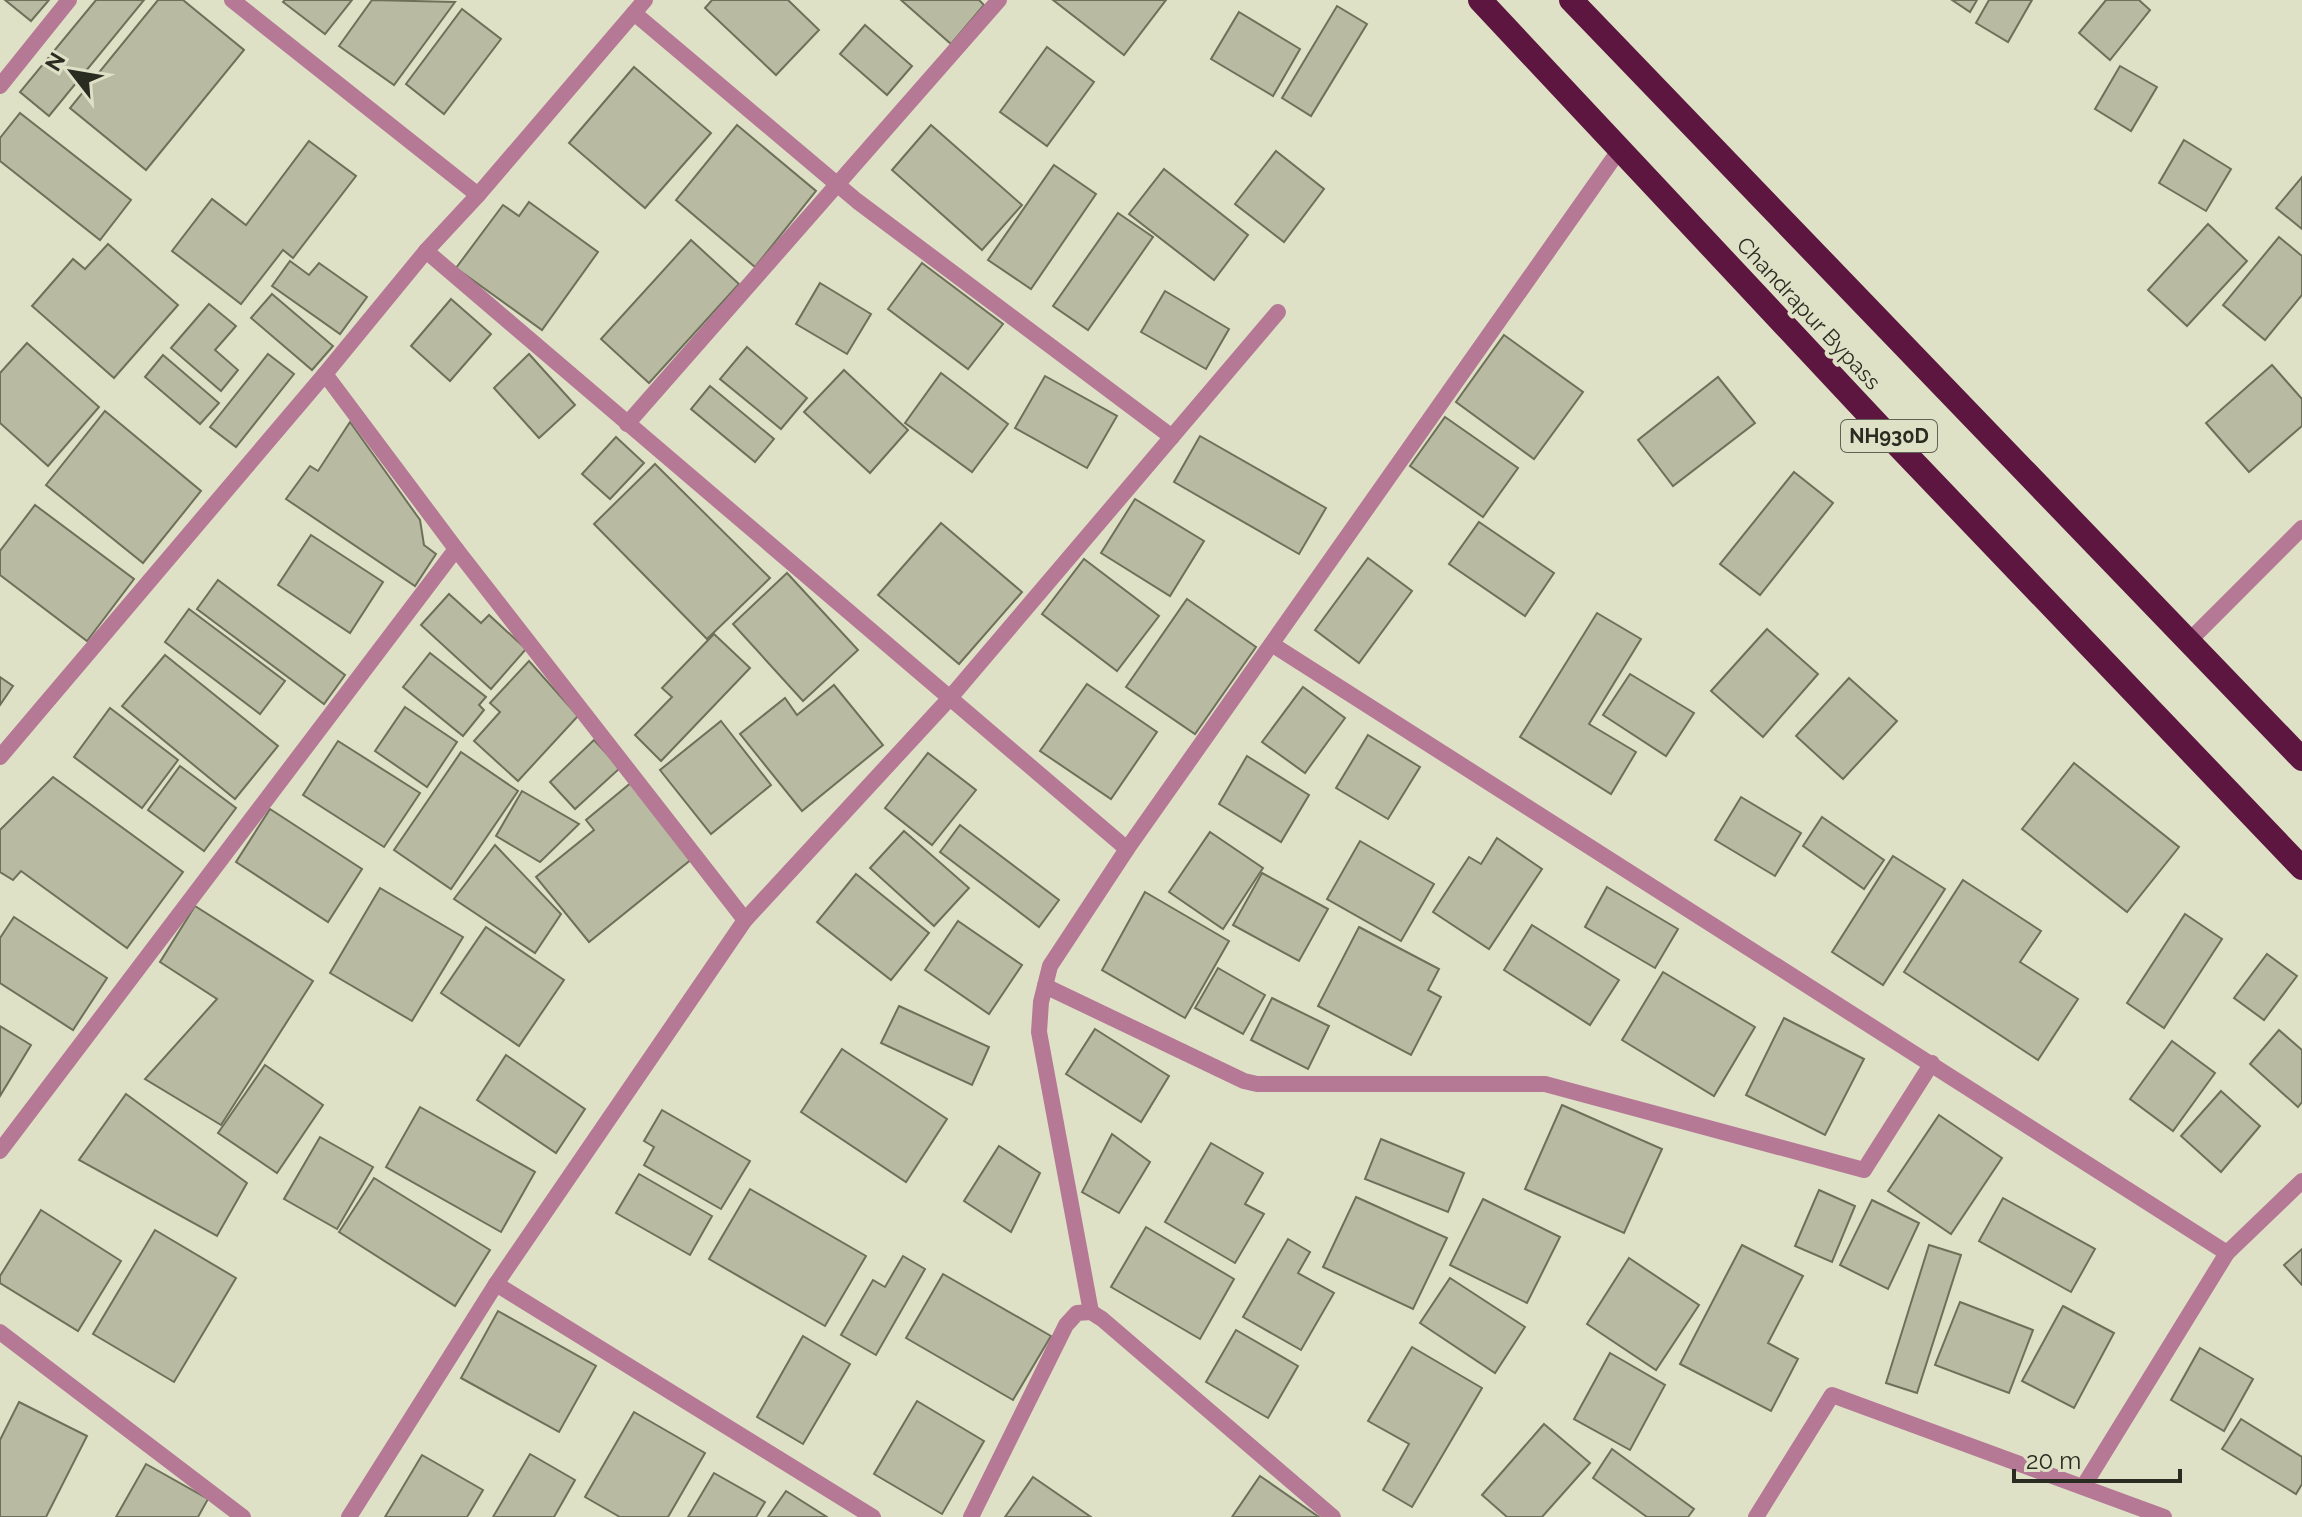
<svg xmlns="http://www.w3.org/2000/svg" width="2302" height="1517" viewBox="0 0 2302 1517" font-family="Raleway,sans-serif">
<style>
.building{fill:#b8baa1;stroke:#6e7059;stroke-width:2}
.lines{fill:none;stroke-linecap:round;stroke-linejoin:round}
.street{stroke:#b57996;stroke-width:16}
.highway{stroke:#5d163f;stroke-width:24}
.labels{text-anchor:middle;dominant-baseline:central;stroke-width:8;stroke-linejoin:round;paint-order:stroke}
.shield{fill:#dfe1c7;stroke:#606253;stroke-width:2}
.shield-label{font-size:20px;font-weight:bold;fill:#2a2b21}
.street-label{font-size:22px;fill:#2a2b21;stroke:#dfe1c7}
</style>
<rect width="100%" height="100%" fill="#dfe1c7"/>
<g class="building">
<polygon points="5,0 49,0 31,21"/>
<polygon points="96,0 144,0 49,116 20,92"/>
<polygon points="158,0 183,0 244,50 146,170 70,108"/>
<polygon points="285,0 352,0 325,34 283,2"/>
<polygon points="372,0 455,2 394,85 339,46"/>
<polygon points="712,0 788,0 819,30 776,75 705,8"/>
<polygon points="901,0 979,0 984,5 951,44"/>
<polygon points="1053,0 1166,0 1124,55"/>
<polygon points="1952,0 1977,0 1970,12"/>
<polygon points="1989,0 2032,0 2008,42 1976,23"/>
<polygon points="2106,0 2139,0 2150,10 2110,60 2079,33"/>
<polygon points="1337,6 1367,24 1311,116 1282,98"/>
<polygon points="462,9 501,39 444,114 406,84"/>
<polygon points="1239,12 1300,49 1273,96 1211,59"/>
<polygon points="865,25 912,66 887,95 840,54"/>
<polygon points="1047,47 1094,82 1047,146 1000,112"/>
<polygon points="2120,66 2157,87 2131,131 2095,109"/>
<polygon points="634,67 711,133 645,208 569,143"/>
<polygon points="20,113 131,200 100,240 0,161 0,138"/>
<polygon points="737,125 816,191 755,267 676,200"/>
<polygon points="931,125 1022,205 982,250 892,170"/>
<polygon points="2184,140 2231,169 2206,211 2159,183"/>
<polygon points="309,141 356,176 293,258 283,250 241,304 172,251 212,199 246,225"/>
<polygon points="1276,151 1324,189 1284,242 1235,204"/>
<polygon points="1054,165 1096,194 1031,289 988,260"/>
<polygon points="1164,169 1248,235 1214,280 1129,214"/>
<polygon points="2302,177 2302,229 2276,208"/>
<polygon points="529,202 598,252 542,330 456,268 503,205 519,216"/>
<polygon points="1118,213 1153,237 1088,330 1053,306"/>
<polygon points="2208,224 2247,261 2187,326 2148,290"/>
<polygon points="2279,237 2302,256 2302,295 2265,340 2223,305"/>
<polygon points="691,240 739,284 649,383 601,339"/>
<polygon points="108,244 178,305 114,378 32,306 73,259 85,269"/>
<polygon points="290,261 309,275 319,263 367,297 340,334 272,286"/>
<polygon points="922,263 1003,324 968,369 888,309"/>
<polygon points="820,283 871,314 847,354 796,324"/>
<polygon points="1165,291 1229,329 1206,369 1141,332"/>
<polygon points="272,294 333,346 312,370 251,318"/>
<polygon points="451,299 491,334 450,381 411,346"/>
<polygon points="209,304 236,326 215,350 238,370 221,391 171,348"/>
<polygon points="1504,335 1583,392 1534,459 1456,402"/>
<polygon points="27,343 99,407 48,466 0,423 0,373"/>
<polygon points="747,347 807,398 781,429 720,379"/>
<polygon points="268,354 294,374 236,447 210,427"/>
<polygon points="529,354 575,405 539,438 494,388"/>
<polygon points="163,355 219,403 200,424 145,377"/>
<polygon points="2272,365 2302,399 2302,426 2249,472 2206,423"/>
<polygon points="844,370 908,430 870,473 804,412"/>
<polygon points="941,373 1008,424 972,472 905,423"/>
<polygon points="1045,376 1117,416 1087,468 1015,428"/>
<polygon points="1718,377 1755,423 1673,486 1638,440"/>
<polygon points="710,386 774,439 755,462 691,409"/>
<polygon points="105,411 201,491 143,563 46,485"/>
<polygon points="1445,417 1518,468 1483,517 1410,466"/>
<polygon points="350,422 420,520 424,545 436,554 415,586 286,499 310,466 318,471"/>
<polygon points="1200,436 1326,508 1299,554 1174,482"/>
<polygon points="616,437 644,463 610,499 582,474"/>
<polygon points="655,464 770,578 707,639 594,524"/>
<polygon points="1794,472 1833,503 1760,595 1720,564"/>
<polygon points="1135,499 1204,541 1170,596 1101,553"/>
<polygon points="35,505 134,579 87,641 0,575 0,551"/>
<polygon points="1479,522 1554,573 1525,616 1449,564"/>
<polygon points="941,523 1022,592 959,664 878,595"/>
<polygon points="311,535 383,582 350,633 278,585"/>
<polygon points="1368,558 1412,591 1359,663 1315,630"/>
<polygon points="1084,559 1159,616 1117,671 1042,614"/>
<polygon points="787,573 858,650 803,701 733,624"/>
<polygon points="218,580 345,675 324,704 197,609"/>
<polygon points="449,594 481,623 489,615 526,649 491,689 421,625"/>
<polygon points="1187,599 1256,647 1195,734 1126,687"/>
<polygon points="189,609 285,681 260,714 165,642"/>
<polygon points="1597,613 1641,639 1589,724 1636,752 1611,794 1520,737"/>
<polygon points="1767,629 1818,674 1763,737 1711,691"/>
<polygon points="714,634 750,668 661,761 635,735 672,697 662,688"/>
<polygon points="430,653 486,697 479,705 484,710 463,736 403,687"/>
<polygon points="165,655 278,746 235,799 122,706"/>
<polygon points="529,661 578,716 518,781 474,741 500,712 490,703"/>
<polygon points="1630,674 1694,713 1666,756 1603,715"/>
<polygon points="0,677 13,686 0,705"/>
<polygon points="1849,678 1897,721 1843,779 1796,736"/>
<polygon points="1087,684 1157,732 1111,799 1040,751"/>
<polygon points="834,685 883,745 802,811 740,734 785,698 797,715"/>
<polygon points="1303,687 1345,718 1305,773 1262,742"/>
<polygon points="405,707 457,742 427,787 375,751"/>
<polygon points="110,708 178,760 142,808 74,757"/>
<polygon points="721,721 771,785 711,834 660,770"/>
<polygon points="1368,735 1420,767 1388,819 1336,788"/>
<polygon points="594,740 620,768 575,809 550,782"/>
<polygon points="338,741 420,793 384,847 303,795"/>
<polygon points="461,752 518,791 451,889 394,850"/>
<polygon points="928,753 976,790 932,845 885,808"/>
<polygon points="1247,756 1309,795 1281,842 1219,804"/>
<polygon points="2074,763 2179,847 2127,912 2022,829"/>
<polygon points="180,766 236,808 204,851 148,810"/>
<polygon points="53,777 183,872 127,948 21,871 13,880 0,872 0,830"/>
<polygon points="632,782 693,858 589,942 536,877 594,830 586,820"/>
<polygon points="522,791 579,824 540,862 496,836"/>
<polygon points="1741,797 1801,833 1775,876 1715,840"/>
<polygon points="270,809 362,869 328,922 236,862"/>
<polygon points="1822,817 1884,860 1864,889 1803,846"/>
<polygon points="960,825 1059,900 1039,927 940,852"/>
<polygon points="904,831 969,888 934,926 870,868"/>
<polygon points="1210,832 1263,868 1223,929 1169,892"/>
<polygon points="1497,838 1542,869 1489,949 1433,912 1469,857 1481,864"/>
<polygon points="1360,841 1434,884 1401,941 1327,899"/>
<polygon points="495,845 561,914 535,953 454,899"/>
<polygon points="1893,856 1945,889 1883,985 1832,952"/>
<polygon points="1262,873 1328,909 1299,961 1233,925"/>
<polygon points="856,874 929,933 891,980 817,922"/>
<polygon points="1963,880 2041,931 2020,962 2078,999 2038,1060 1904,972"/>
<polygon points="1607,887 1678,929 1655,968 1585,927"/>
<polygon points="380,888 463,937 412,1021 330,973"/>
<polygon points="1145,892 1229,941 1185,1018 1102,970"/>
<polygon points="195,906 313,981 221,1125 145,1079 217,999 160,962"/>
<polygon points="2185,914 2222,939 2164,1028 2127,1003"/>
<polygon points="14,917 107,978 73,1030 0,983 0,938"/>
<polygon points="958,921 1022,965 989,1014 925,970"/>
<polygon points="1532,925 1619,980 1590,1025 1504,970"/>
<polygon points="486,927 564,980 519,1046 441,993"/>
<polygon points="1359,927 1439,969 1428,990 1441,997 1411,1055 1318,1006"/>
<polygon points="2267,954 2297,976 2264,1020 2234,998"/>
<polygon points="1218,968 1265,995 1243,1034 1195,1008"/>
<polygon points="1663,972 1755,1027 1714,1096 1622,1040"/>
<polygon points="1272,998 1329,1026 1308,1069 1251,1040"/>
<polygon points="899,1006 989,1047 972,1085 881,1043"/>
<polygon points="1784,1018 1864,1059 1825,1135 1746,1095"/>
<polygon points="0,1026 31,1045 0,1096"/>
<polygon points="1095,1029 1169,1076 1141,1122 1066,1074"/>
<polygon points="2279,1030 2302,1050 2302,1102 2298,1107 2250,1064"/>
<polygon points="2172,1041 2215,1073 2173,1131 2130,1099"/>
<polygon points="842,1049 947,1119 906,1182 801,1112"/>
<polygon points="506,1055 585,1109 556,1153 477,1100"/>
<polygon points="265,1065 323,1105 277,1173 218,1133"/>
<polygon points="2221,1091 2260,1126 2221,1172 2181,1136"/>
<polygon points="126,1094 247,1183 217,1236 79,1160"/>
<polygon points="1562,1105 1662,1149 1624,1233 1525,1189"/>
<polygon points="420,1107 535,1172 501,1232 386,1167"/>
<polygon points="662,1110 750,1161 721,1209 644,1165 654,1147 644,1141"/>
<polygon points="1939,1115 2002,1158 1951,1234 1888,1191"/>
<polygon points="1112,1134 1150,1162 1119,1213 1082,1192"/>
<polygon points="320,1137 373,1167 337,1229 284,1199"/>
<polygon points="1381,1139 1464,1173 1448,1212 1365,1179"/>
<polygon points="1211,1143 1263,1173 1245,1204 1264,1214 1235,1263 1165,1222"/>
<polygon points="999,1146 1040,1173 1011,1232 964,1201"/>
<polygon points="639,1174 712,1216 690,1255 616,1213"/>
<polygon points="374,1178 490,1250 455,1306 339,1232"/>
<polygon points="750,1189 866,1256 825,1326 709,1259"/>
<polygon points="1819,1190 1855,1206 1832,1262 1795,1246"/>
<polygon points="1356,1197 1447,1238 1413,1309 1323,1267"/>
<polygon points="2003,1198 2095,1249 2071,1292 1979,1241"/>
<polygon points="1483,1199 1560,1237 1527,1303 1450,1265"/>
<polygon points="1872,1200 1919,1223 1888,1289 1840,1265"/>
<polygon points="41,1210 121,1261 78,1331 0,1283 0,1276"/>
<polygon points="1146,1227 1234,1279 1200,1339 1111,1287"/>
<polygon points="155,1230 236,1278 174,1382 93,1334"/>
<polygon points="1288,1239 1310,1252 1298,1273 1334,1293 1301,1350 1243,1317"/>
<polygon points="1742,1245 1803,1276 1768,1343 1798,1359 1771,1411 1680,1364"/>
<polygon points="1929,1245 1961,1255 1917,1393 1886,1383"/>
<polygon points="2302,1249 2302,1285 2284,1265"/>
<polygon points="903,1256 925,1269 876,1355 841,1335 873,1280 885,1287"/>
<polygon points="1629,1258 1699,1305 1656,1370 1587,1324"/>
<polygon points="943,1274 1051,1336 1013,1400 906,1338"/>
<polygon points="1450,1278 1525,1327 1495,1373 1420,1323"/>
<polygon points="1960,1302 2033,1330 2009,1393 1935,1365"/>
<polygon points="2063,1306 2114,1333 2074,1408 2022,1381"/>
<polygon points="498,1311 596,1366 559,1432 461,1378"/>
<polygon points="1236,1330 1298,1366 1268,1418 1206,1382"/>
<polygon points="803,1336 850,1364 803,1444 757,1417"/>
<polygon points="1412,1347 1482,1388 1412,1507 1383,1490 1409,1444 1368,1421"/>
<polygon points="2200,1348 2253,1379 2224,1431 2171,1400"/>
<polygon points="1610,1353 1665,1385 1630,1450 1574,1419"/>
<polygon points="917,1401 984,1441 942,1514 874,1474"/>
<polygon points="19,1402 87,1436 46,1517 0,1517 0,1440"/>
<polygon points="634,1412 705,1453 668,1517 620,1517 585,1497"/>
<polygon points="2241,1419 2302,1457 2302,1484 2296,1494 2222,1449"/>
<polygon points="1544,1424 1590,1463 1542,1517 1507,1517 1482,1495"/>
<polygon points="1612,1449 1694,1509 1688,1517 1647,1517 1593,1478"/>
<polygon points="530,1454 575,1480 554,1517 493,1517"/>
<polygon points="422,1455 483,1490 467,1517 385,1517"/>
<polygon points="146,1464 208,1499 198,1517 116,1517"/>
<polygon points="714,1473 765,1502 756,1517 688,1517"/>
<polygon points="1260,1476 1319,1517 1232,1517"/>
<polygon points="1033,1477 1091,1517 1005,1517"/>
<polygon points="786,1491 827,1517 768,1517"/>
</g>
<g class="lines">
<g class="street">
<polyline points="232,0 478,195"/>
<polyline points="634,13 857,201 1172,437"/>
<polyline points="0,86 69,0"/>
<polyline points="426,251 1127,849"/>
<polyline points="325,374 456,549 745,920"/>
<polyline points="627,424 999,0"/>
<polyline points="2189,641 2302,528"/>
<polyline points="1273,645 2227,1253"/>
<polyline points="0,757 325,374 426,251 478,195 645,0"/>
<polyline points="1045,986 1244,1081 1257,1084 1545,1084 1864,1170 1932,1063"/>
<polyline points="0,1151 456,549"/>
<polyline points="496,1284 873,1517"/>
<polyline points="1091,1312 1039,1032 1041,1002 1050,966 1127,849 1620,149"/>
<polyline points="0,1332 243,1517"/>
<polyline points="2083,1487 2227,1253 2302,1181"/>
<polyline points="349,1517 496,1284 745,920 949,699 1278,312"/>
<polyline points="971,1517 1066,1325 1077,1313 1091,1312 1102,1319 1333,1517"/>
<polyline points="1756,1517 1832,1395 2164,1517"/>
</g>
<g class="highway">
<polyline points="1480,0 1883,430 2302,868"/>
<polyline points="1571,0 2302,759"/>
</g>
</g>
<g class="labels">
<rect class="shield" x="1841" y="420" width="96" height="32" rx="6"/>
<g class="shield-label">
<text x="1889" y="436">NH930D</text>
</g>
<g class="street-label">
<text transform="translate(1809 313) rotate(47)">Chandrapur Bypass</text>
</g>
</g>
<g transform="translate(72 72) rotate(301)" stroke="#dfe1c7" stroke-width="6" paint-order="stroke">
<path d="M0-6L14 30L0 20L-14 30Z" fill="#2a2b21"/>
<text y="-12" font-size="22" font-weight="bold" text-anchor="middle" fill="#2a2b21">N</text>
</g>
<path d="M2014 1469v12h166v-12" fill="none" stroke="#2a2b21" stroke-width="4"/>
<text x="2026" y="1469" font-size="24" fill="#2a2b21" stroke="#dfe1c7" stroke-width="6" paint-order="stroke">20 m</text>
</svg>
